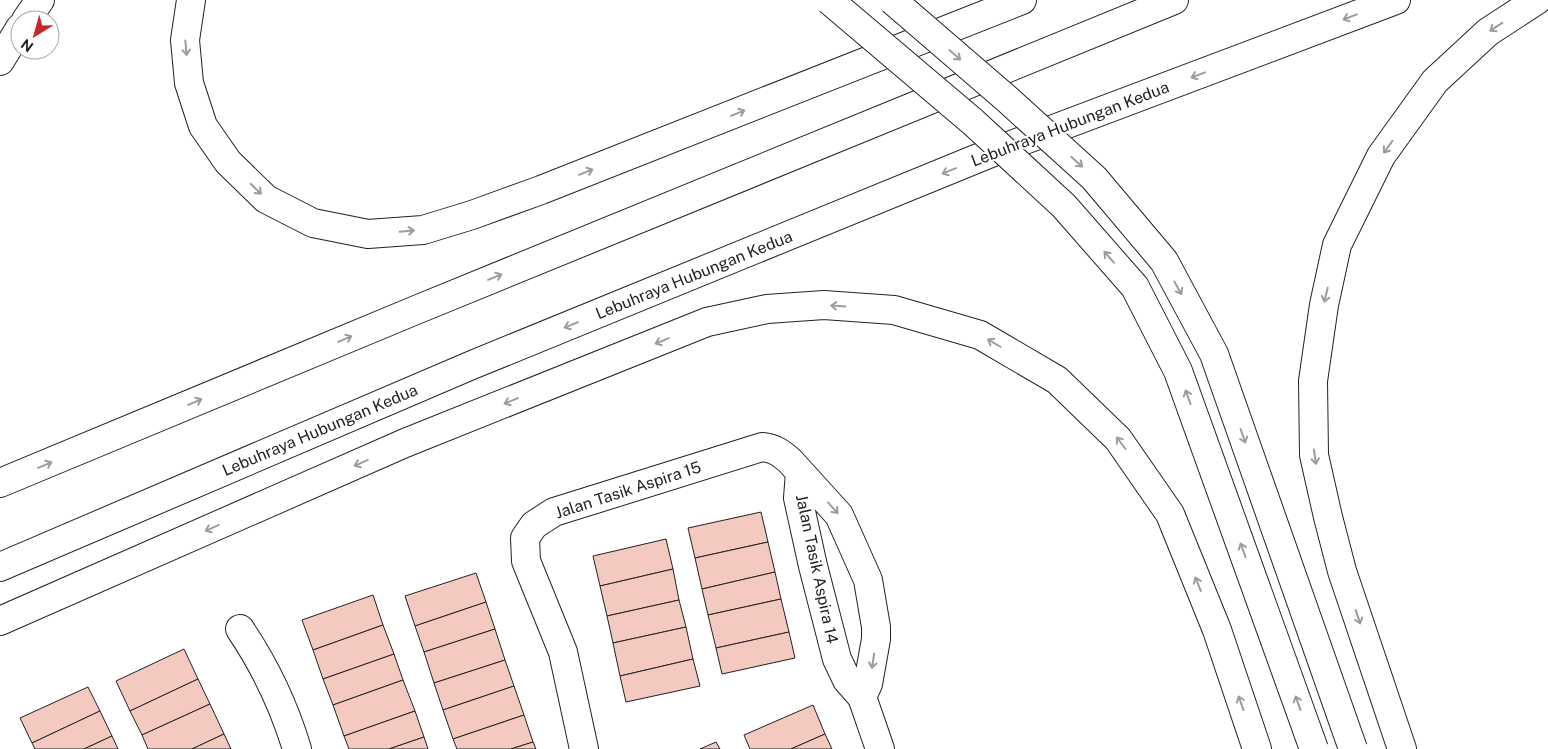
<svg xmlns="http://www.w3.org/2000/svg" width="1548" height="749" viewBox="0 0 1548 749" font-family="'Public Sans',sans-serif">
<style>
.building{fill:#f3c9c0;stroke:#222}
.lines{fill:none;stroke-linecap:round;stroke-linejoin:round}
.minor-casing{stroke:#222;stroke-width:30}
.highway-casing{stroke:#222;stroke-width:30}
.minor{stroke:#fff;stroke-width:28}
.highway{stroke:#fff;stroke-width:28}
.highway-bridge-casing{stroke:#222;stroke-width:30;stroke-linecap:butt}
.highway-bridge{stroke:#fff;stroke-width:28}
.oneway{stroke:#9c9c9c}
.labels{text-anchor:middle;dominant-baseline:central;stroke-width:4;stroke-linejoin:round;paint-order:stroke}
.street-label{font-size:16px;fill:#222;stroke:#fff}
</style>
<rect width="100%" height="100%" fill="#fff"/>
<g class="building">
<polygon points="761,512 768,542 695,558 688,528"/>
<polygon points="666,539 673,569 600,586 593,556"/>
<polygon points="768,542 775,572 702,589 695,558"/>
<polygon points="673,569 679,600 607,616 600,586"/>
<polygon points="775,572 781,599 708,615 702,589"/>
<polygon points="476,573 486,602 415,626 405,596"/>
<polygon points="373,595 383,625 313,650 302,620"/>
<polygon points="781,599 789,632 716,648 708,615"/>
<polygon points="679,600 686,627 613,643 607,616"/>
<polygon points="486,602 495,629 424,652 415,626"/>
<polygon points="383,625 394,654 323,679 313,650"/>
<polygon points="686,627 693,659 620,676 613,643"/>
<polygon points="495,629 505,660 434,683 424,652"/>
<polygon points="789,632 795,658 722,674 716,648"/>
<polygon points="184,649 198,679 130,711 116,681"/>
<polygon points="394,654 403,680 333,705 323,679"/>
<polygon points="693,659 700,686 626,702 620,676"/>
<polygon points="505,660 514,686 443,710 434,683"/>
<polygon points="198,679 210,704 142,735 130,711"/>
<polygon points="403,680 415,711 344,736 333,705"/>
<polygon points="514,686 524,715 453,739 443,710"/>
<polygon points="88,687 100,711 32,743 20,718"/>
<polygon points="210,704 224,734 192,749 148,749 142,735"/>
<polygon points="813,705 825,734 791,749 750,749 744,735"/>
<polygon points="100,711 112,736 84,749 35,749 32,743"/>
<polygon points="415,711 424,737 389,749 349,749 344,736"/>
<polygon points="524,715 533,742 511,749 457,749 453,739"/>
<polygon points="224,734 231,749 192,749"/>
<polygon points="825,734 832,749 791,749"/>
<polygon points="112,736 118,749 84,749"/>
<polygon points="424,737 428,749 389,749"/>
<polygon points="533,742 536,749 511,749"/>
<polygon points="716,742 720,749 700,749"/>
</g>
<g class="lines">
<defs>
<g id="minor">
<path d="M 240,629 C 265,666 284,706 297,749"/>
<polyline points="862,697 880,749"/>
<path d="M 584,749 L 563,652 L 526,561 L 525,538 L 534,525 L 554,512 L 762,447 C 774,448 781,453 790,461 L 839,515 L 868,580 L 876,627 L 876,639 L 868,684 L 862,697 L 847,680 L 837,659 L 813,566 L 798,498 L 800,472"/>
</g>
<g id="highway">
<polyline points="191,0 185,40 189,83 203,126 228,162 266,199 313,223 368,234 423,230 472,215 541,190 1022,0"/>
<polyline points="26,20 40,0"/>
<polyline points="0,61 20,28"/>
<polyline points="0,483 416,310 1174,0"/>
<polyline points="0,567 472,365 998,150 1396,0"/>
<polyline points="0,621 405,443 707,322 767,309 824,305 894,310 980,335 1057,380 1118,439 1170,514 1217,630 1257,749"/>
<polyline points="1402,749 1342,571 1328,517 1314,455 1313,381 1324,305 1337,245 1381,156 1435,81 1488,32 1537,0"/>
</g>
</defs>
<use href="#minor" class="minor-casing"/>
<use href="#highway" class="highway-casing"/>
<use href="#minor" class="minor"/>
<use href="#highway" class="highway"/>
<defs>
<g id="highway-bridge">
<polyline points="829,0 973,122 1064,206 1135,287 1178,371 1314,749"/>
<polyline points="892,0 1007,99 1094,178 1164,261 1214,354 1353,749"/>
</g>
</defs>
<use href="#highway-bridge" class="highway-bridge-casing"/>
<use href="#highway-bridge" class="highway-bridge"/>
</g>
<defs><path id="oneway-shaft" d="M-6 0H5M1.5-3L5.5 0L1.5 3" fill="none" stroke-width="1.6" stroke-linecap="round" stroke-linejoin="round" transform="scale(1.25)"/></defs>
<g class="oneway">
<use href="#oneway-shaft" transform="translate(1350 17) rotate(159)"/>
<use href="#oneway-shaft" transform="translate(1496 27) rotate(147)"/>
<use href="#oneway-shaft" transform="translate(186 48) rotate(85)"/>
<use href="#oneway-shaft" transform="translate(955 55) rotate(41)"/>
<use href="#oneway-shaft" transform="translate(1198 75) rotate(159)"/>
<use href="#oneway-shaft" transform="translate(738 113) rotate(-22)"/>
<use href="#oneway-shaft" transform="translate(1388 147) rotate(126)"/>
<use href="#oneway-shaft" transform="translate(1077 162) rotate(42)"/>
<use href="#oneway-shaft" transform="translate(949 171) rotate(158)"/>
<use href="#oneway-shaft" transform="translate(586 172) rotate(-22)"/>
<use href="#oneway-shaft" transform="translate(256 189) rotate(44)"/>
<use href="#oneway-shaft" transform="translate(407 231) rotate(-5)"/>
<use href="#oneway-shaft" transform="translate(1109 257) rotate(-131)"/>
<use href="#oneway-shaft" transform="translate(495 277) rotate(-22)"/>
<use href="#oneway-shaft" transform="translate(1178 288) rotate(61)"/>
<use href="#oneway-shaft" transform="translate(1326 295) rotate(103)"/>
<use href="#oneway-shaft" transform="translate(838 306) rotate(-176)"/>
<use href="#oneway-shaft" transform="translate(571 325) rotate(158)"/>
<use href="#oneway-shaft" transform="translate(345 339) rotate(-23)"/>
<use href="#oneway-shaft" transform="translate(662 341) rotate(158)"/>
<use href="#oneway-shaft" transform="translate(994 343) rotate(-150)"/>
<use href="#oneway-shaft" transform="translate(1188 397) rotate(-110)"/>
<use href="#oneway-shaft" transform="translate(511 401) rotate(158)"/>
<use href="#oneway-shaft" transform="translate(195 402) rotate(-23)"/>
<use href="#oneway-shaft" transform="translate(1243 436) rotate(71)"/>
<use href="#oneway-shaft" transform="translate(1121 443) rotate(-127)"/>
<use href="#oneway-shaft" transform="translate(1315 457) rotate(82)"/>
<use href="#oneway-shaft" transform="translate(361 463) rotate(156)"/>
<use href="#oneway-shaft" transform="translate(45 465) rotate(-23)"/>
<use href="#oneway-shaft" transform="translate(833 508) rotate(48)"/>
<use href="#oneway-shaft" transform="translate(212 528) rotate(156)"/>
<use href="#oneway-shaft" transform="translate(1243 550) rotate(-110)"/>
<use href="#oneway-shaft" transform="translate(1198 584) rotate(-112)"/>
<use href="#oneway-shaft" transform="translate(1358 617) rotate(71)"/>
<use href="#oneway-shaft" transform="translate(873 661) rotate(99)"/>
<use href="#oneway-shaft" transform="translate(1241 703) rotate(-109)"/>
<use href="#oneway-shaft" transform="translate(1298 703) rotate(-110)"/>
</g>
<g class="labels">
<g class="street-label">
<text transform="translate(1070 124) rotate(-21)">Lebuhraya Hubungan Kedua</text>
<text transform="translate(694 275) rotate(-22)">Lebuhraya Hubungan Kedua</text>
<text transform="translate(320 430) rotate(-23)">Lebuhraya Hubungan Kedua</text>
<text transform="translate(628 490) rotate(-18)">Jalan Tasik Aspira 15</text>
<text transform="translate(817 569) rotate(78)">Jalan Tasik Aspira 14</text>
</g>
</g>
<g transform="translate(35 35) rotate(217)"><circle r="24" fill="#ffffff" stroke="#a7a7a7"/>
<path d="M0-4L9 19L0 12L-9 19Z" fill="#c62828"/>
<text y="-8" font-size="14" font-weight="bold" text-anchor="middle" fill="#222222">N</text>
</g>
</svg>
